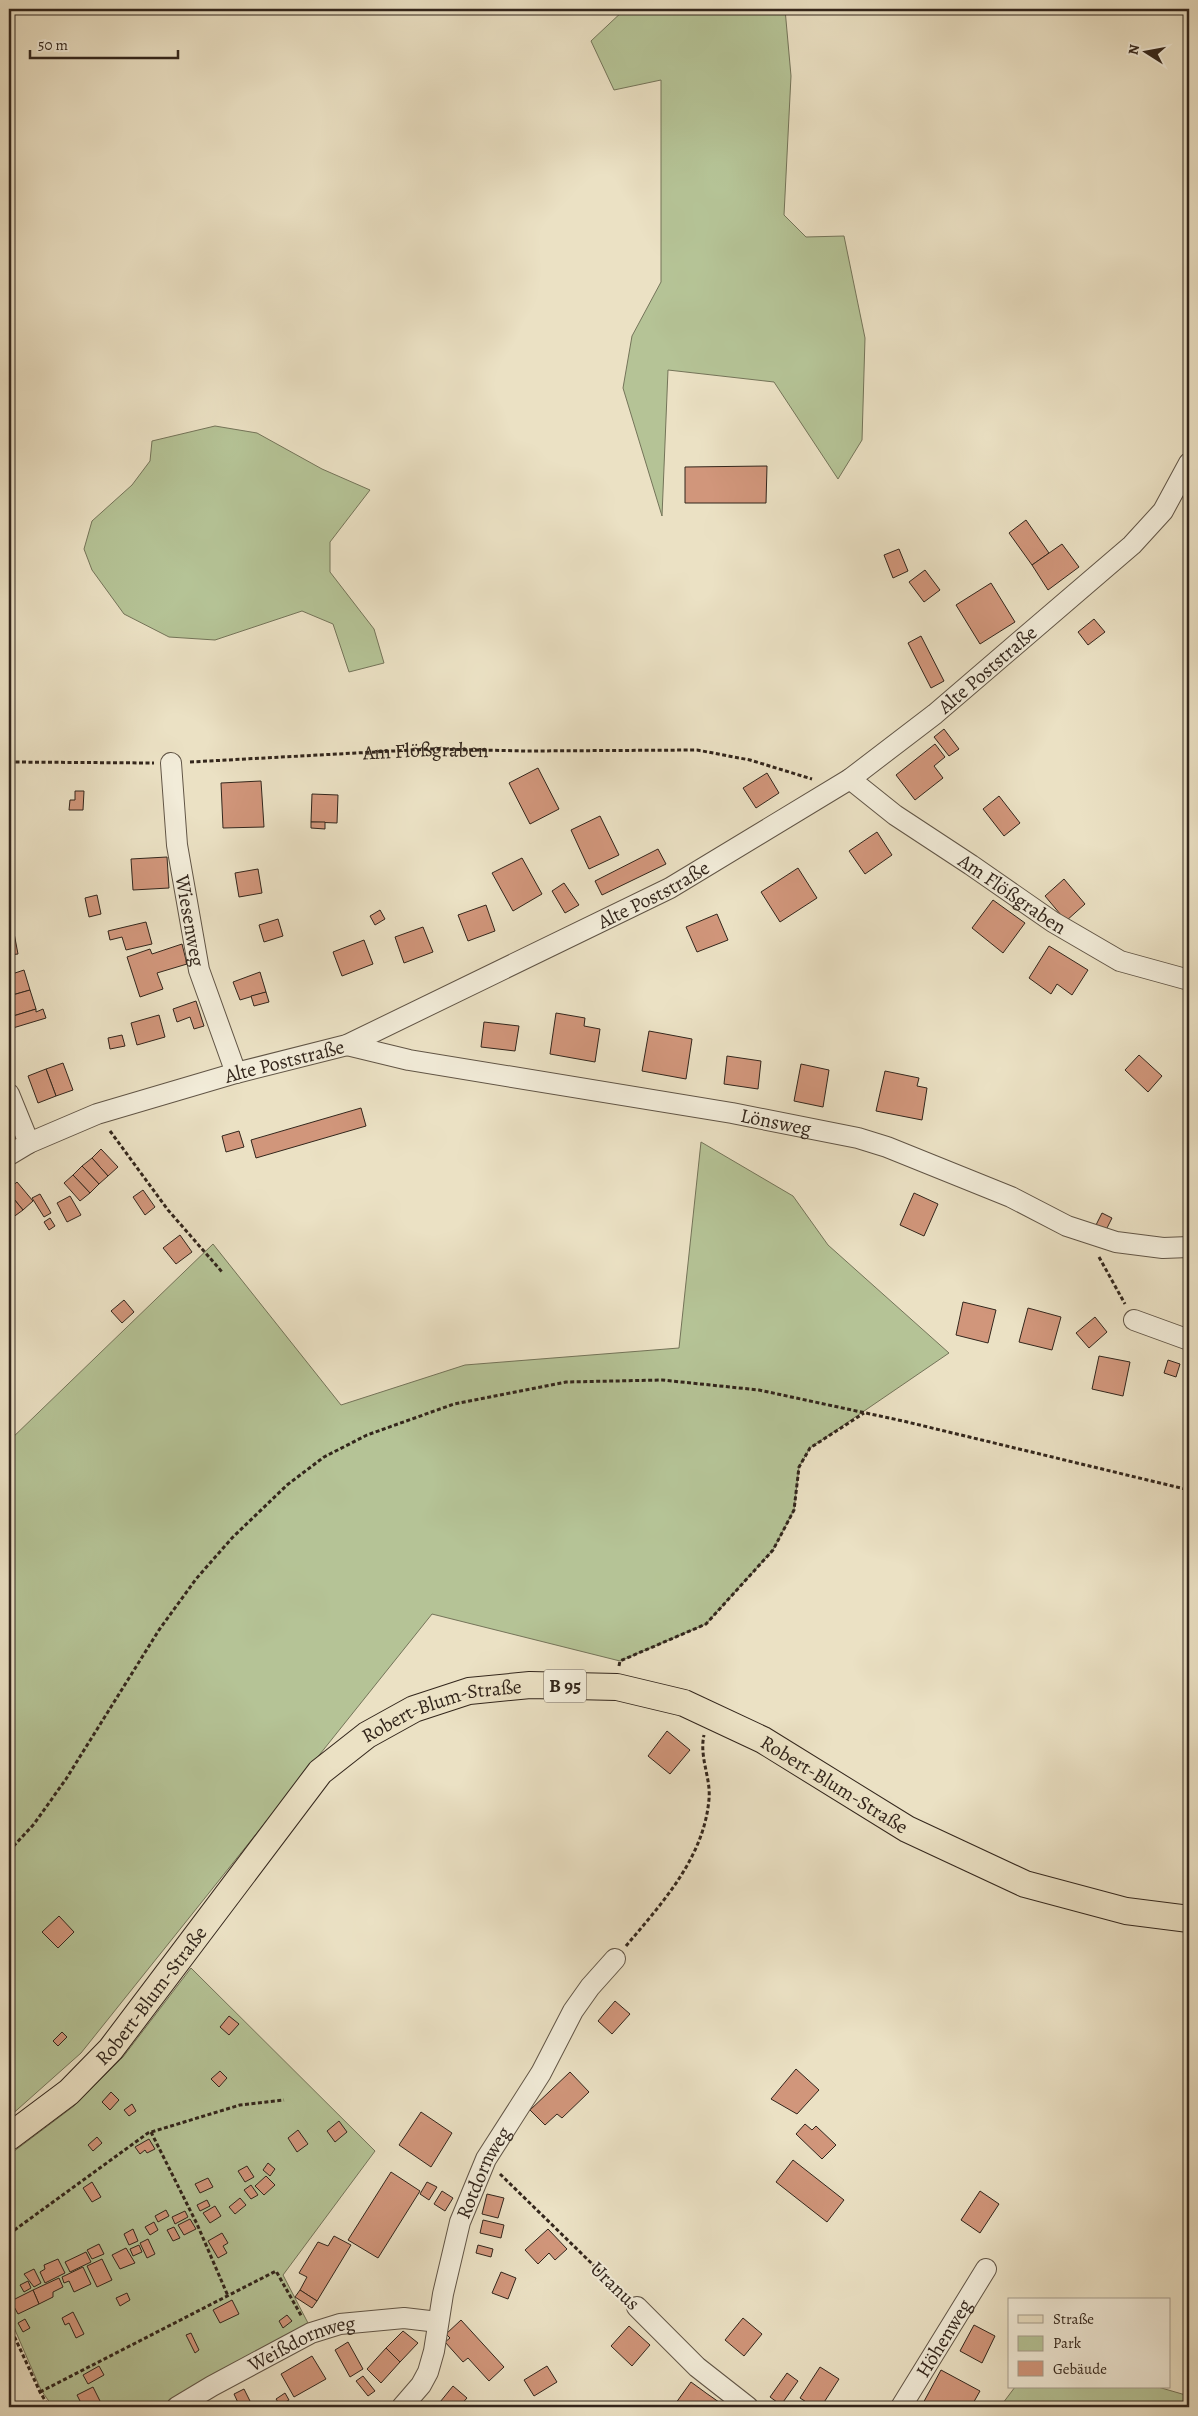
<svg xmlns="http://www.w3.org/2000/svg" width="1198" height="2416" viewBox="0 0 1198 2416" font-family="Alegreya,serif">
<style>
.green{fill:#b5c396;stroke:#747459}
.building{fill:#d1967b;stroke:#33261c}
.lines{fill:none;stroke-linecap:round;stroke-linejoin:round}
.minor-casing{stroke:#615546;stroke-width:22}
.major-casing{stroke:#33261c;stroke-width:28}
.path{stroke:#33261c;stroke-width:3;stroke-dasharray:4 2.5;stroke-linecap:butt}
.minor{stroke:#f2ecd9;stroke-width:20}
.major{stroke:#ebe1c4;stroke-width:26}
.labels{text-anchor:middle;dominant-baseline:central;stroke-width:4;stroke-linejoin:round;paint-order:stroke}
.shield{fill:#f2ecd9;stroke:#6c6155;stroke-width:1}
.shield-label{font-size:19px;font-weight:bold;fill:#33261c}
.street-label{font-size:20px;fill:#33261c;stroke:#f2ecd9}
</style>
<rect width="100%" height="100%" fill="#ebe1c4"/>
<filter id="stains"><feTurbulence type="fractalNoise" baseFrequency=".004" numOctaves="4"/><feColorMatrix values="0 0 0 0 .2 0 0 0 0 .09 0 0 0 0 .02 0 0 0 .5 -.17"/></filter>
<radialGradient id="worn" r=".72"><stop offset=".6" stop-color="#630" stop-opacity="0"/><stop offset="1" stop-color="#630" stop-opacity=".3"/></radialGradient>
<g class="green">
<polygon points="625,9 785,9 791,76 784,215 806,237 844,236 865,338 862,440 838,479 774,382 668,370 662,516 623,388 632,336 661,282 661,80 614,90 591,41"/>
<polygon points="215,426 257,433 322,469 370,490 330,542 330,572 374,629 384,663 349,672 333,624 302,611 215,640 169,637 124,614 92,570 84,549 92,521 132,485 150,461 152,441"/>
<polygon points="701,1142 793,1196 828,1245 949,1353 810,1448 799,1467 794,1510 773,1550 706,1624 620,1661 432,1614 81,2053 9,2117 9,1441 213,1244 341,1405 465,1365 679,1348"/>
<polygon points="191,1968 375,2151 283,2275 308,2323 163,2407 53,2407 41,2390 9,2316 9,2155 74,2106 123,2057"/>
<polygon points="1015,2387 1158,2387 1189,2396 1189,2407 1000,2407"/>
</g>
<g class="building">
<polygon points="767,466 766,503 685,503 685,467"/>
<polygon points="1026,520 1049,553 1032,565 1009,533"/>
<polygon points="1062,544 1079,567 1048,590 1032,565"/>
<polygon points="899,549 908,571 893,578 884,555"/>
<polygon points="925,570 940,590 924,602 909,582"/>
<polygon points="991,583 1015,622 980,644 956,605"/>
<polygon points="1094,619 1105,632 1088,645 1078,632"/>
<polygon points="921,636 944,681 931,688 908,643"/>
<polygon points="944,729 959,749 949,756 934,737"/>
<polygon points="935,744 945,757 934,766 943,778 915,800 896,775"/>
<polygon points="538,768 559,809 530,824 509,783"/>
<polygon points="767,773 779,793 756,808 743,788"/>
<polygon points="261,781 264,827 223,828 221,783"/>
<polygon points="9,789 14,790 10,810 9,810"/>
<polygon points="75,791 84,791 83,810 69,810 70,800 75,800"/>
<polygon points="312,794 338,795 337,823 311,822"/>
<polygon points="999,796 1020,823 1004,836 983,809"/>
<polygon points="600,816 619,855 589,869 571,830"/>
<polygon points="311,822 325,822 325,829 311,828"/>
<polygon points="877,832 892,855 865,874 849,851"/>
<polygon points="658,849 666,864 602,895 595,881"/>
<polygon points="167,857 169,888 133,890 131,859"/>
<polygon points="522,858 542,894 513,911 492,873"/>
<polygon points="798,868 817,898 780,922 761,892"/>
<polygon points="258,869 262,893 239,897 235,873"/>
<polygon points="1064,879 1085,904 1066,921 1045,896"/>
<polygon points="564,883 579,905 565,913 552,891"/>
<polygon points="97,895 101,914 89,917 85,898"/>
<polygon points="993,900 1025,923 1003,953 972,928"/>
<polygon points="486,905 495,931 468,941 458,915"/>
<polygon points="380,910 385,919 375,925 370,916"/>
<polygon points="9,913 11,913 14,933 9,934"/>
<polygon points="717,914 728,940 697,952 686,927"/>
<polygon points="278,919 283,936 264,942 259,925"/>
<polygon points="146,922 152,944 126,950 122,937 110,940 108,931"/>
<polygon points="423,927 433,952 404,963 395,937"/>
<polygon points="14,933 18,954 9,955 9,934"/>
<polygon points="364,940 373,964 342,976 333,952"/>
<polygon points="182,944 187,964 157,973 163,989 140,997 127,957 150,949 152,954"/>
<polygon points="1049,946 1088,970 1072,995 1057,984 1051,994 1029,978"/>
<polygon points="24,970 30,990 9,996 9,975"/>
<polygon points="260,972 266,992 240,1000 233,982"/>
<polygon points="30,990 36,1009 10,1017 9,996"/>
<polygon points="266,992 269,1002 254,1006 251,996"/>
<polygon points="196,1001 204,1026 194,1029 190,1017 177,1022 173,1009"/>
<polygon points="36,1009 36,1012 43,1009 46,1018 13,1028 10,1017"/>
<polygon points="556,1013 585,1018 584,1026 600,1029 595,1062 550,1054"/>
<polygon points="159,1015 165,1037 137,1045 131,1023"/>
<polygon points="484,1022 519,1026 515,1051 481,1047"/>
<polygon points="649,1031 692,1039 686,1079 642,1071"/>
<polygon points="122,1035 125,1046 110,1049 108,1038"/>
<polygon points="1139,1055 1162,1076 1148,1092 1125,1070"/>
<polygon points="727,1056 761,1061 758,1089 724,1084"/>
<polygon points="63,1063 73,1090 56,1096 46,1069"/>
<polygon points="801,1064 829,1070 823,1107 794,1101"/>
<polygon points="46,1069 56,1096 38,1103 28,1076"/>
<polygon points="885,1071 919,1078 917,1086 927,1088 922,1120 876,1111"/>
<polygon points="361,1108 366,1126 256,1158 251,1140"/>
<polygon points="239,1131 244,1147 226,1152 222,1136"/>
<polygon points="101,1149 118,1167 108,1176 92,1158"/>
<polygon points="92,1158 108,1176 99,1184 82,1166"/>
<polygon points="82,1166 99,1184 90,1193 73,1175"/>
<polygon points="73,1175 90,1193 80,1201 64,1183"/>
<polygon points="17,1182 33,1201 23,1210 9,1193 9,1189"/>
<polygon points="143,1190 155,1207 145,1215 133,1197"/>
<polygon points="9,1193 23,1210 12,1218 9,1214"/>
<polygon points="914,1193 938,1204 924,1236 900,1225"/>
<polygon points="40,1194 51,1213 44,1217 32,1198"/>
<polygon points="70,1196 81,1215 67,1222 57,1203"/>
<polygon points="1102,1213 1112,1218 1105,1232 1095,1227"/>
<polygon points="50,1218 55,1226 49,1230 44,1222"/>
<polygon points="180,1235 192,1252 176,1264 163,1248"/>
<polygon points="124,1300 134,1312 122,1323 111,1311"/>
<polygon points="963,1302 996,1310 988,1343 956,1335"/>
<polygon points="1028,1308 1061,1317 1052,1350 1019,1342"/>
<polygon points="1095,1317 1107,1332 1089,1348 1076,1333"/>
<polygon points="1099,1356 1130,1362 1123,1396 1092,1389"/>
<polygon points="1168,1360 1180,1364 1176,1377 1164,1373"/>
<polygon points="667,1731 690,1750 670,1774 648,1756"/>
<polygon points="59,1916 74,1932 58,1948 42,1932"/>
<polygon points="615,2001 630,2014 612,2034 598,2021"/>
<polygon points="229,2016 239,2024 229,2035 220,2027"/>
<polygon points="62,2032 67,2037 58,2046 53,2041"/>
<polygon points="796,2069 819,2090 797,2114 771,2099"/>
<polygon points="220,2071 227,2078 219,2087 211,2079"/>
<polygon points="570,2072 589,2092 562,2118 557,2114 545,2125 530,2110"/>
<polygon points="111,2092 119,2100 110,2110 102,2102"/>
<polygon points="132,2104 136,2111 129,2116 124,2110"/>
<polygon points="421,2112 452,2133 431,2167 399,2145"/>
<polygon points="339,2121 347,2132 335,2142 327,2131"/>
<polygon points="805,2124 812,2130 816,2126 836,2145 822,2159 796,2134"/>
<polygon points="298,2130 308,2144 297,2152 288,2138"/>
<polygon points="97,2137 102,2143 93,2151 88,2145"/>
<polygon points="149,2139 155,2149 147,2153 145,2150 140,2154 135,2147"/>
<polygon points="793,2160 844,2200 827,2222 776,2182"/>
<polygon points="268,2163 275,2169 270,2176 263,2170"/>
<polygon points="247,2166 254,2177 245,2182 238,2171"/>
<polygon points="391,2172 420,2191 378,2258 348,2240"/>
<polygon points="266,2176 275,2185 264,2195 255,2186"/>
<polygon points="208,2178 213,2187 200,2193 195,2184"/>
<polygon points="92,2182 101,2197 92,2202 83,2188"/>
<polygon points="427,2182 437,2187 429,2200 420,2194"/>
<polygon points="251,2185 258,2195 251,2199 244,2190"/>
<polygon points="442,2191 453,2198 445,2211 434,2204"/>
<polygon points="980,2191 999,2204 980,2233 961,2220"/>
<polygon points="487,2194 504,2198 498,2218 482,2214"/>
<polygon points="240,2198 246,2205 235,2214 229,2207"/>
<polygon points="207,2200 210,2206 200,2211 197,2205"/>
<polygon points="215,2206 221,2216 210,2223 203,2213"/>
<polygon points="166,2210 169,2216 158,2222 155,2216"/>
<polygon points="185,2211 188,2217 175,2224 172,2217"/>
<polygon points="190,2219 196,2229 184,2235 178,2225"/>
<polygon points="483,2220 504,2225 501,2238 480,2233"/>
<polygon points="154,2222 158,2230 150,2235 145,2227"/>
<polygon points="174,2227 180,2238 173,2241 167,2230"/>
<polygon points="133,2229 138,2241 129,2245 124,2234"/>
<polygon points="548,2229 567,2249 555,2260 549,2253 538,2264 525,2250"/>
<polygon points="222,2233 228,2243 223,2246 227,2253 218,2258 208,2241"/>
<polygon points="334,2236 351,2245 317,2301 300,2290 307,2277 299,2273 318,2242 328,2246"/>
<polygon points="148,2239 155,2254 147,2258 140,2243"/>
<polygon points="99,2244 104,2254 92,2259 87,2250"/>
<polygon points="139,2245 142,2252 133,2256 130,2249"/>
<polygon points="478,2245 493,2249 491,2257 476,2253"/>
<polygon points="126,2248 135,2263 120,2269 112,2255"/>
<polygon points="86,2252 91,2262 70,2272 65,2262"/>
<polygon points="58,2259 65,2273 45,2283 40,2272 45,2269 44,2265"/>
<polygon points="102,2259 112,2280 97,2287 87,2266"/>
<polygon points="83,2267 91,2284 74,2292 69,2281 64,2283 62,2277"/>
<polygon points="34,2269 41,2283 34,2287 24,2274"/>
<polygon points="501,2272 516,2278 508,2299 492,2293"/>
<polygon points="59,2278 63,2287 53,2292 53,2297 39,2304 33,2290"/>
<polygon points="28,2281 31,2288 24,2292 20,2285"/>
<polygon points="33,2290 39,2304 18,2314 11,2301"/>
<polygon points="300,2290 317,2301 312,2308 295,2297"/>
<polygon points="127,2293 130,2300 120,2306 116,2298"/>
<polygon points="232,2300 239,2314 220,2323 213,2310"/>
<polygon points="73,2312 84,2334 76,2338 69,2323 65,2325 62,2318"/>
<polygon points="287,2315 292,2321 283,2328 279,2321"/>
<polygon points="743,2318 762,2334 744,2356 725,2340"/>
<polygon points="25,2319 30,2328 23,2332 18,2323"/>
<polygon points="461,2320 504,2367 489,2381 468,2358 463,2362 445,2342 450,2338 446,2334"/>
<polygon points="974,2325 995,2336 982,2363 960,2351"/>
<polygon points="629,2326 650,2345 632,2366 611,2346"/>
<polygon points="403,2331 418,2343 400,2362 386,2348"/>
<polygon points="191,2333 199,2350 195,2353 186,2335"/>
<polygon points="348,2342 363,2369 350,2377 335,2350"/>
<polygon points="386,2348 400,2362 381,2383 367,2369"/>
<polygon points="312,2356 326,2379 294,2397 281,2374"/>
<polygon points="99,2366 104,2375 88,2384 83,2375"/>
<polygon points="547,2366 557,2382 534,2396 524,2380"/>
<polygon points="820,2367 839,2379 821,2407 814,2407 800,2398"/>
<polygon points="941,2370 980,2391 971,2407 921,2407"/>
<polygon points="787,2373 798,2381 781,2405 770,2397"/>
<polygon points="363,2376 375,2391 368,2396 356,2381"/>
<polygon points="691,2382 706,2393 726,2407 673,2407"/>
<polygon points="453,2386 467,2398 459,2407 436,2407"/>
<polygon points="93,2387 103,2407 93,2407 91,2403 83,2407 77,2395"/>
<polygon points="244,2389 251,2403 240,2407 234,2394"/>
<polygon points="285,2393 289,2400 280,2405 276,2399"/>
</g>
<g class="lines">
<defs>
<g id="minor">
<path id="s2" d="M 171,763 L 177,845 L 199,970 L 236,1073"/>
<path id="s3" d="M 850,779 L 895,815 L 971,865 L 1053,922 L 1120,961 L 1189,980"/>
<path id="s4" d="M 347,1045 L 409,1060 L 732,1113 L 858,1138 L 887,1147 L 1011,1197 L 1067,1226 L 1116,1242 L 1163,1248 L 1189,1247"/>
<polyline points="9,1094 29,1143"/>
<path id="s5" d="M 9,1155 L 29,1143 L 97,1114 L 236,1073 L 347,1045 L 670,888 L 850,779 L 935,714 L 1132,545 L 1163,511 L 1189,463"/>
<polyline points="1134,1320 1189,1340"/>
<polyline points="637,2307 697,2367 748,2407"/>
<path id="s6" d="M 177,2407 L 212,2386 L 311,2333 L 340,2324 L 404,2318 L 438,2322"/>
<path id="s7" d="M 402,2407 L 421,2385 L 428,2372 L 434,2351 L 443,2294 L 460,2222 L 486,2159 L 541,2073 L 573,2011 L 590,1987 L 615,1959"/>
<path id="s8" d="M 901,2407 L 986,2269"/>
</g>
<g id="major">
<path id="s9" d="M 9,2137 L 69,2092 L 111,2049 L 320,1772 L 367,1735 L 414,1709 L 469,1691 L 530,1685 L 617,1687 L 684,1703 L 763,1740 L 907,1829 L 1025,1884 L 1126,1911 L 1189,1919"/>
</g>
</defs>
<use href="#minor" class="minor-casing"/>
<use href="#major" class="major-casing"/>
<g class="path">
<polyline points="9,762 154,763"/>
<path id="s1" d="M 190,762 L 430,749 L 527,751 L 697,750 L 750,760 L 812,779"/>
<polyline points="110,1131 168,1210 223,1273"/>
<polyline points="1099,1257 1125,1304"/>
<polyline points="619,1666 620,1661 706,1624 773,1550 794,1510 799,1467 810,1448 864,1413"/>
<polyline points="9,1851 34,1824 66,1779 159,1630 196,1579 232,1538 287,1485 324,1457 367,1435 454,1404 566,1382 662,1380 759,1390 903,1421 1189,1490"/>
<path d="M 626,1946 C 662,1903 704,1858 709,1799 C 711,1778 699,1757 704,1735"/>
<polyline points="151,2132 197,2224 228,2296"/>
<polyline points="500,2174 623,2294"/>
<polyline points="9,2234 148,2133 240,2105 284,2100"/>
<polyline points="9,2325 40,2392 49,2407"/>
<polyline points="40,2392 276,2271 302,2317"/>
</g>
<use href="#minor" class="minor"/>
<use href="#major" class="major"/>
</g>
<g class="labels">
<rect class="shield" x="544" y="1669.5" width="42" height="33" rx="4"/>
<g class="shield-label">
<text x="565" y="1686">B 95</text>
</g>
<g class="street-label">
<text stroke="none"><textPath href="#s5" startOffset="1102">Alte Poststraße</textPath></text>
<text stroke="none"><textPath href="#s1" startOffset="236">Am Flößgraben</textPath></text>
<text stroke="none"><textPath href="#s3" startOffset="199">Am Flößgraben</textPath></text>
<text stroke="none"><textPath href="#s5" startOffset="698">Alte Poststraße</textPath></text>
<text stroke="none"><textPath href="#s2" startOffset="159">Wiesenweg</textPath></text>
<text stroke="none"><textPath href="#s5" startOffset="292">Alte Poststraße</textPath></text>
<text stroke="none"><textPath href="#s4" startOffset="436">Lönsweg</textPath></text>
<text stroke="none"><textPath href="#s9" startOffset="622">Robert-Blum-Straße</textPath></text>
<text stroke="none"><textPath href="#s9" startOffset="1042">Robert-Blum-Straße</textPath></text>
<text stroke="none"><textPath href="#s9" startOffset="202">Robert-Blum-Straße</textPath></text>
<text stroke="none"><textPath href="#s7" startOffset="252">Rotdornweg</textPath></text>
<text transform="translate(615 2286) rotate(44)">Uranus</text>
<text stroke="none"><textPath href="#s8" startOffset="81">Höhenweg</textPath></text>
<text stroke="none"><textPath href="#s6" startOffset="141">Weißdornweg</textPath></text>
</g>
</g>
<rect width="1198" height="2416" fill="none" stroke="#ebe1c4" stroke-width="30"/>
<rect x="10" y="10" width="1178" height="2396" fill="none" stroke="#33261c" stroke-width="2.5"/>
<rect x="15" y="15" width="1168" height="2386" fill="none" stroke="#33261c"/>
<rect x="1008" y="2298" width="162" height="90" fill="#f2ecd9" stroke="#a69d8d"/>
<rect x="1018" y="2315" width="25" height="8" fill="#ebe1c4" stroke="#a69d8d"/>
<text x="1053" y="2324" font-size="15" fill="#33261c">Straße</text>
<rect x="1018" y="2336" width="25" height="15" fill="#b5c396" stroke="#a69d8d"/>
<text x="1053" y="2348" font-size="15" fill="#33261c">Park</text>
<rect x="1018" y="2361" width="25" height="15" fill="#d1967b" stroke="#a69d8d"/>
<text x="1053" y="2374" font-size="15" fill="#33261c">Gebäude</text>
<g transform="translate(1146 52) rotate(281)" stroke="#f2ecd9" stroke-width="4" paint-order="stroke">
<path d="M0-4L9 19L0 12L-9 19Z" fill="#33261c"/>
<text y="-8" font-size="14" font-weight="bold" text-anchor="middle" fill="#33261c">N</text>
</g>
<path d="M30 50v8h148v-8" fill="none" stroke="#33261c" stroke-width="2.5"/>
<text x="38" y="50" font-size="15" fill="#33261c" stroke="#f2ecd9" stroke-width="4" paint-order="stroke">50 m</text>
<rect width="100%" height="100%" filter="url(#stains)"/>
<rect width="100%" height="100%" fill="url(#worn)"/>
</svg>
